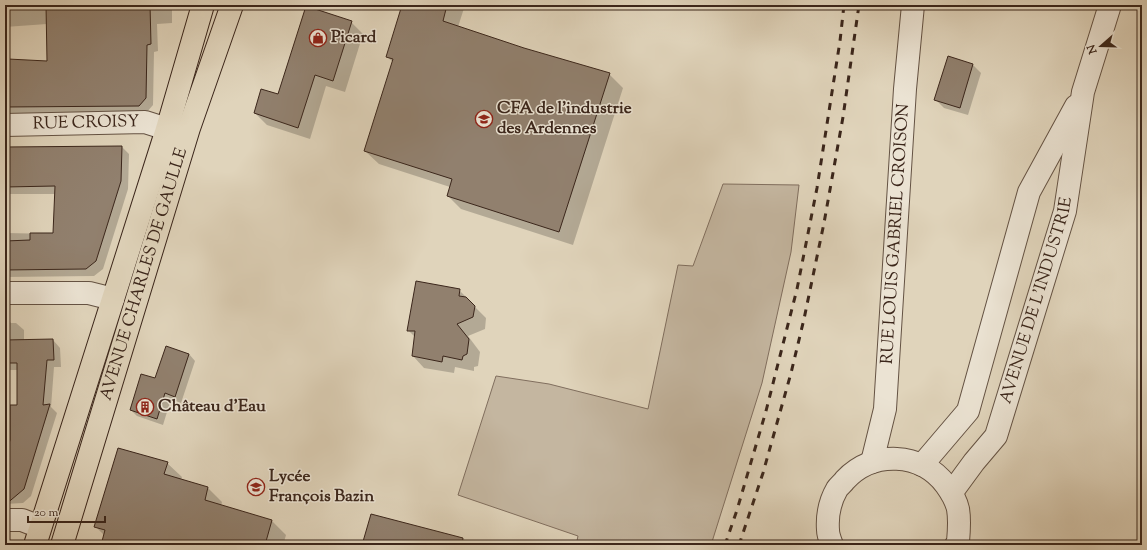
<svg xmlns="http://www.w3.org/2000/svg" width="1147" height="550" viewBox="0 0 1147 550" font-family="'Sorts Mill Goudy',serif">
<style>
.green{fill:#c4b6a0;stroke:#806e5e}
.shadow{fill:#0003;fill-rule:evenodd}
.building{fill:#91806e;stroke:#3b261b}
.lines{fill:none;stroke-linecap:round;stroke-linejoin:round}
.minor-casing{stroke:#645243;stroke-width:24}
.primary-casing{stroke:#3b261b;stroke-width:24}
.minor{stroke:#ebe3d3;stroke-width:22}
.primary{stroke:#e0d4bb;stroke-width:22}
.rail{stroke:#3b261b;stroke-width:3;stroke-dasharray:7 7;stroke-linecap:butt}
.labels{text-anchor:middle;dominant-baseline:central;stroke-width:3;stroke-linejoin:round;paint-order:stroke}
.poi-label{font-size:17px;font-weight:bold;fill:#3b261b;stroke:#ebe3d3;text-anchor:start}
.street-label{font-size:17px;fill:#3b261b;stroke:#ebe3d3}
</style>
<rect width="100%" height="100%" fill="#e0d4bb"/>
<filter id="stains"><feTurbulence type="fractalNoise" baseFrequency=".005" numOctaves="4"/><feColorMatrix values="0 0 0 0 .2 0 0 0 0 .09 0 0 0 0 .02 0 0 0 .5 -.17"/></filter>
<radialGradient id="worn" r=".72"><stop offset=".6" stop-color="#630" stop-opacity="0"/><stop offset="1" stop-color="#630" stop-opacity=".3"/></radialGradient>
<polygon class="green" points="723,184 799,185 791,252 762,383 711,545 576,545 578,536 458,495 496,376 549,384 648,409 678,265 693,266"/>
<g class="shadow">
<polygon points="5,5 173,5 172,6 172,23 157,24 158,51 154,52 153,105 146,113 5,114 5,61 48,62 47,24 5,27"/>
<polygon points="403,5 465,5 458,27 524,49 609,74 623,88 573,245 461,209 448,196 450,187 379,164 365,151 393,62 387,57"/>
<polygon points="351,22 363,34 345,92 326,86 310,139 267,125 255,113 278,95"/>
<polygon points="948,57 973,65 981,73 968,115 944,108 936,100"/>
<path d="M 122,147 L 129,154 L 128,189 L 103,269 L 94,276 L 5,277 L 5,148 ZM 6,194 L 56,194 L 54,234 L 7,233 Z"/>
<polygon points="459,290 471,302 471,303 486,318 485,329 468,336 480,352 478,366 474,367 474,371 455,367 454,373 424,368 413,356 415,337 408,330"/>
<polygon points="5,317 11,323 16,323 24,330 24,341 53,340 60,348 61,367 54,367 51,407 57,413 31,496 23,503 5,504 5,465 18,406 18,370 5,370"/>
<polygon points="189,354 195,361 181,403 171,399 163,425 137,416 131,410 156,379"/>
<polygon points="167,463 182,477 181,480 208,488 222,502 221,506 271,520 286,535 284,542 288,545 102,545 105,536 95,526"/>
<polygon points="372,515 484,545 363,545"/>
</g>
<g class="building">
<polygon points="46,5 150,5 151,44 147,45 146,98 139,106 5,107 5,77 8,77 8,59 47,61"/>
<polygon points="402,5 447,5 443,21 524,48 610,73 559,232 447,196 452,179 364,151 393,59 386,57"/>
<polygon points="306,6 352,21 333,81 315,75 298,128 254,113 261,89 278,94"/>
<polygon points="948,56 973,64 960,108 934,100"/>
<polygon points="122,146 121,181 96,261 86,269 5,270 5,241 30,240 30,233 53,233 55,186 5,187 5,147"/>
<polygon points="416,281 460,289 459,296 466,297 475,306 473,317 457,324 469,339 467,354 463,356 462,360 443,356 442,362 412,356 415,331 407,331"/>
<polygon points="53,339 54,360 47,360 43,405 50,404 24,489 5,505 5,460 10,440 10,405 17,405 17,363 5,363 5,340"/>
<polygon points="166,346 189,354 175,397 165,393 157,419 130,410 141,374 155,378"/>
<polygon points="118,448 168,462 164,474 208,487 205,500 272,520 265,545 101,545 105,530 94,527"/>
<polygon points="371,514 463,538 462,545 362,545"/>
</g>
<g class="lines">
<defs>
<g id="minor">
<path id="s1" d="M 5,125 L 145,122 L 167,129"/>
<polyline points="5,293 89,293 113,299"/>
<path id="s2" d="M 872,462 L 885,409 L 905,89 L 913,5"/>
<polyline points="922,465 968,411 1029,192 1076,106"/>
<path id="s3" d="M 952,492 L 974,462 L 996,436 L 1065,211 L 1083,92 L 1110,5"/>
<polyline points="5,520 22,520 40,527"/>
<path d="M 832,545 C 830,540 828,535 828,530 C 827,516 830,501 837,489 C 839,486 843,483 845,480 C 873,450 921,452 946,485 C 951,492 956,500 958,509 C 960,520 959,531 958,542 L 956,545"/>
</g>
<g id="primary">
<polyline points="35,545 167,129 203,5"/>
<path id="s4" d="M 62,545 L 189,128 L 232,5"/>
</g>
</defs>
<use href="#minor" class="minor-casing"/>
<use href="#primary" class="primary-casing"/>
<use href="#minor" class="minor"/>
<use href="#primary" class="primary"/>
<g class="rail">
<polyline points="725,545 737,510 766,411 797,289 817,188 840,41 844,5"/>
<polyline points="739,545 763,473 791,373 804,319 824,223 843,117 859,5"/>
</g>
</g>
<defs>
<symbol id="shop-ring" viewBox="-11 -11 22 22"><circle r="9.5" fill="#ebe3d3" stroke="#8f2418" stroke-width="1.5"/><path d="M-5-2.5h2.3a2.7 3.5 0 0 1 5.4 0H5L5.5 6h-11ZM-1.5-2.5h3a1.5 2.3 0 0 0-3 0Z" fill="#8f2418"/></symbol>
<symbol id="university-ring" viewBox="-11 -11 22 22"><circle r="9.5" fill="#ebe3d3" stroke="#8f2418" stroke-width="1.5"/><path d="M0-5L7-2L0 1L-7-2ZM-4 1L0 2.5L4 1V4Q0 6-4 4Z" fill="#8f2418"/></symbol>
<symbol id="building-ring" viewBox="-11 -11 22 22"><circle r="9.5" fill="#ebe3d3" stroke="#8f2418" stroke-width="1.5"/><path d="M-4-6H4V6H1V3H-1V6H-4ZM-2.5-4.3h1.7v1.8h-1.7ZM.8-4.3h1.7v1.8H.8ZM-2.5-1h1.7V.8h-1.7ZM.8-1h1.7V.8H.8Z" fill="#8f2418"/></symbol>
<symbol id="school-ring" viewBox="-11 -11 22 22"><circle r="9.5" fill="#ebe3d3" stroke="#8f2418" stroke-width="1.5"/><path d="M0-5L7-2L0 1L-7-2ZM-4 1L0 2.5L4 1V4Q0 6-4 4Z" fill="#8f2418"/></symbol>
</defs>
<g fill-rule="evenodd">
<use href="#shop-ring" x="308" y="28" width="20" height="20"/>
<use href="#university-ring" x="474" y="109" width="20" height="20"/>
<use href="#building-ring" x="135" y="397" width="20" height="20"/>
<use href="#school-ring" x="246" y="477" width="20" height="20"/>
</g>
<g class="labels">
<g class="poi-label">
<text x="331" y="38">Picard</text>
<text x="497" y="109">CFA de l'industrie<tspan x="497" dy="20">des Ardennes</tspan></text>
<text x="158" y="407">Château d'Eau</text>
<text x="269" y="477">Lycée<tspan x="269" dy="20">François Bazin</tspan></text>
</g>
<g class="street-label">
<text stroke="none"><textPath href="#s1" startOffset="81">RUE CROISY</textPath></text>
<text stroke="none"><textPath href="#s2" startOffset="230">RUE LOUIS GABRIEL CROISON</textPath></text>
<text stroke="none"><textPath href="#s4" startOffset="283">AVENUE CHARLES DE GAULLE</textPath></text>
<text stroke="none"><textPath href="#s3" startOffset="213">AVENUE DE L'INDUSTRIE</textPath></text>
</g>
</g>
<rect width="1147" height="550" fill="none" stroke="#e0d4bb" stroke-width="20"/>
<rect x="6" y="6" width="1135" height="538" fill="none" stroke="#3b261b" stroke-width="2"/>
<rect x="10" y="10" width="1127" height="530" fill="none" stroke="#3b261b"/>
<g transform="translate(1101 46) rotate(250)" stroke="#ebe3d3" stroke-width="3" paint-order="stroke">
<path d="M0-3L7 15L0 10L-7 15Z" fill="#3b261b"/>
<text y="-6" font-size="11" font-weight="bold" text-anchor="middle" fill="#3b261b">N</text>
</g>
<path d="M28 516v6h77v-6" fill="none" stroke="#3b261b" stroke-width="2"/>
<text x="34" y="516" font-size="12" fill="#3b261b" stroke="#ebe3d3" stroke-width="3" paint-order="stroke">20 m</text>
<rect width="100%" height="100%" filter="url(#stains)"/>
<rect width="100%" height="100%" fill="url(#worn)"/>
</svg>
